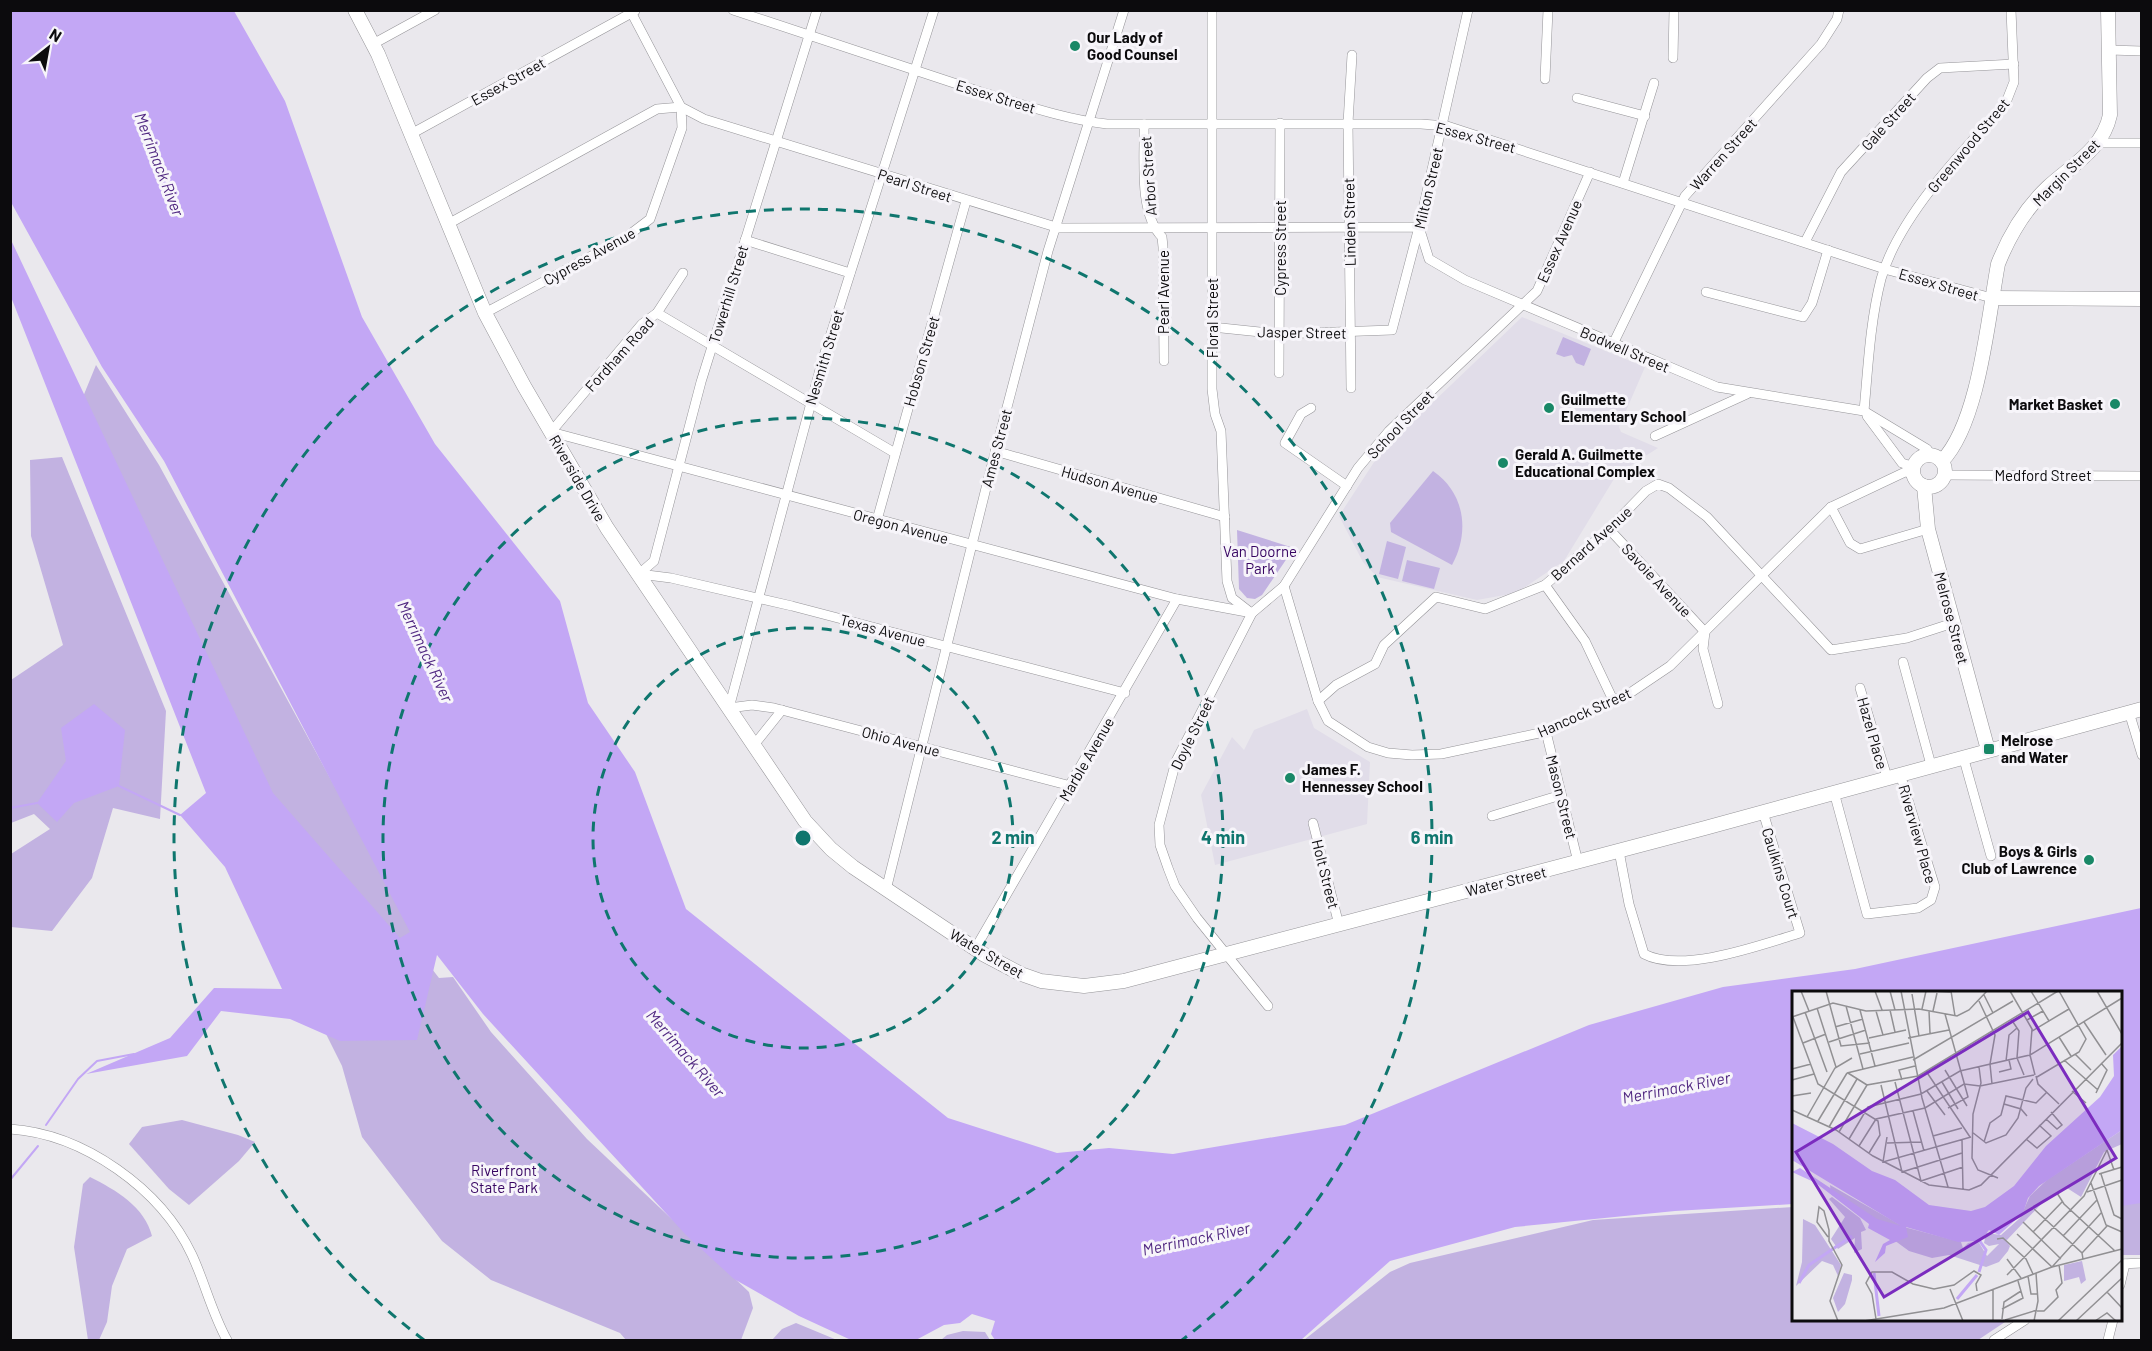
<svg xmlns="http://www.w3.org/2000/svg" width="2152" height="1351" viewBox="0 0 2152 1351" font-family="Barlow,sans-serif">
<style>
.built{fill:#e1dde9}
.green{fill:#c2b2e1}
.water{fill:#c3a7f5}
.lines{fill:none;stroke-linecap:round;stroke-linejoin:round}
.stream{stroke:#c3a7f5;stroke-width:2}
.street-casing{stroke:#959498;stroke-width:10}
.secondary-casing{stroke:#959498;stroke-width:15}
.street{stroke:#fff;stroke-width:9}
.secondary{stroke:#fff;stroke-width:14}
.ring{fill:none;stroke:#0f766e;stroke-width:3;stroke-dasharray:10 8}
.poi-dot{fill:#198867;stroke:#f7f5fa;stroke-width:2}
.labels{text-anchor:middle;dominant-baseline:central;stroke-width:6;stroke-linejoin:round;paint-order:stroke}
.poi-label{font-size:15px;font-weight:bold;fill:#0c0b0d;stroke:#f7f5fa;text-anchor:start}
.street-label{font-size:15px;fill:#0c0b0d;stroke:#f7f5fa}
.park-label{font-size:15px;fill:#370562;stroke:#f7f5fa}
.water-label{font-size:16px;font-style:italic;fill:#512982;stroke:#f7f5fa}
.inset-river{fill:none;stroke:#c3a7f5;stroke-width:3}
.inset-road{fill:none;stroke:#919093;stroke-width:1.5}
.view{fill:#7b2cbf;fill-opacity:0.15;stroke:#7b2cbf;stroke-width:3}
.inset-edge{fill:none;stroke:#0c0b0d;stroke-width:3}
.centre{fill:#0f766e;stroke:#f7f5fa;stroke-width:3}
.ring-label{font-size:18px;text-anchor:middle;font-weight:bold;fill:#0f766e;stroke:#f7f5fa;stroke-width:6;stroke-linejoin:round;paint-order:stroke}
</style>
<rect width="100%" height="100%" fill="#eae8ed"/>
<g class="built">
<polygon points="1522,317 1645,367 1619,427 1621,432 1658,448 1617,474 1564,561 1516,593 1477,600 1377,577 1363,562 1339,516 1380,453"/>
<polygon points="1307,709 1314,728 1370,762 1367,824 1215,865 1201,795 1232,737 1244,750 1254,730"/>
</g>
<g class="green">
<polygon points="1563,337 1591,349 1584,366 1576,363 1572,355 1564,357 1556,354"/>
<polygon points="96,365 159,465 394,895 422,956 439,978 453,977 491,1032 587,1139 749,1292 753,1308 741,1340 626,1340 620,1333 491,1280 442,1241 362,1137 342,1066 317,1016 69,431"/>
<polygon points="62,457 166,711 160,819 113,808 92,878 52,931 11,927 11,854 50,829 34,814 11,823 11,680 63,645 31,536 30,460"/>
<path d="M 1433,471 C 1465,493 1470,532 1452,565 L 1391,532 L 1390,523 Z"/>
<polygon points="1237,530 1294,548 1262,595 1255,599 1247,598 1239,589"/>
<polygon points="1387,541 1406,547 1398,579 1379,574"/>
<polygon points="1407,560 1440,568 1434,589 1402,581"/>
<polygon points="182,1120 238,1135 255,1142 239,1161 189,1205 169,1189 129,1144 142,1127"/>
<path d="M 90,1177 C 116,1190 145,1207 152,1236 L 127,1249 L 112,1286 L 107,1322 L 99,1340 L 88,1340 L 74,1247 L 83,1184 Z"/>
<polygon points="2141,1202 2141,1255 2121,1255 2120,1204"/>
<polygon points="1793,1207 1794,1320 2008,1320 1978,1340 1304,1340 1390,1272 1410,1263 1593,1220"/>
<polygon points="796,1323 837,1340 840,1340 772,1340 782,1329"/>
<polygon points="963,1331 985,1332 990,1340 941,1340 947,1335"/>
</g>
<g class="water">
<polygon points="11,10 234,11 285,101 362,317 435,444 560,601 588,703 635,772 686,909 948,1118 1057,1153 1109,1148 1173,1154 1345,1125 1589,1025 1723,987 1855,969 2141,908 2141,1203 2121,1206 2120,992 1794,992 1793,1204 1675,1211 1515,1227 1390,1261 1301,1340 995,1340 991,1334 995,1321 972,1314 960,1323 944,1325 916,1340 851,1340 799,1316 734,1279 686,1235 483,1014 437,955 417,1040 340,1041 290,1019 221,1011 187,1056 86,1074 170,1038 214,988 282,989 225,867 180,815 206,793 11,297 11,240 273,793 400,938 410,932 164,461 102,367 12,204"/>
<polygon points="94,704 125,730 119,786 74,803 57,822 37,803 66,761 61,728"/>
</g>
<g class="lines">
<g class="stream">
<polyline points="119,786 180,815"/>
<polyline points="10,808 37,803"/>
<polyline points="46,1125 78,1079 97,1061 134,1054"/>
<polyline points="10,1180 38,1146"/>
</g>
<defs>
<g id="street">
<path d="M 733,10 C 814,36 894,64 975,90 C 1019,103 1062,119 1107,124 L 1421,124 L 1447,126 L 1888,270 L 1992,298"/>
<polyline points="934,10 822,362 729,708 752,705 774,708 1071,786"/>
<polyline points="1212,10 1212,389 1215,414 1221,431 1227,581 1232,598 1250,612"/>
<polyline points="373,44 435,10"/>
<polyline points="2109,50 2142,51"/>
<polyline points="1673,58 1674,10"/>
<polyline points="1545,79 1548,10"/>
<polyline points="1577,98 1645,116"/>
<path d="M 1144,124 C 1145,157 1138,213 1162,237 L 1163,247 L 1164,361"/>
<polyline points="411,134 635,11"/>
<polyline points="2098,143 2142,143"/>
<polyline points="1623,183 1654,83"/>
<polyline points="448,224 657,109 681,107 704,119 1059,228 1419,227 1429,259 1465,280 1717,387 1864,411 1927,449 1931,455"/>
<polyline points="745,240 850,273"/>
<polyline points="1805,242 1841,172 1927,78 1940,68 2014,64"/>
<polyline points="683,273 657,313 642,324 551,432 1177,599 1252,613"/>
<polyline points="1706,292 1803,317 1812,303 1828,250"/>
<polyline points="485,313 625,238 650,219 682,128 681,107 630,10"/>
<polyline points="657,313 895,453"/>
<polyline points="1212,327 1279,334 1392,330 1419,227 1468,10"/>
<polyline points="1613,344 1685,196 1821,44 1837,19 1839,10"/>
<polyline points="1279,373 1280,123"/>
<polyline points="1351,388 1348,123 1352,55"/>
<polyline points="1311,408 1301,414 1285,443 1347,486"/>
<path d="M 1864,411 C 1868,368 1870,322 1881,279 C 1898,218 1962,151 2005,105 L 2014,82 L 2011,10"/>
<polyline points="1867,416 1902,463 1914,467"/>
<polyline points="1655,436 1747,394"/>
<polyline points="995,451 1225,517"/>
<polyline points="1945,475 2142,476"/>
<polyline points="1831,507 1850,543 1860,549 1928,529"/>
<polyline points="877,520 966,201"/>
<polyline points="1609,529 1705,632 1703,649 1718,704"/>
<polyline points="639,574 654,561 701,382 817,10"/>
<polyline points="639,574 671,578 792,606 1125,693"/>
<polyline points="1545,585 1585,641 1613,700"/>
<polyline points="1284,586 1318,701 1328,721 1368,747 1388,753 1412,755 1441,754 1544,732 1630,693 1670,666 1831,507 1905,472 1913,473"/>
<polyline points="1903,662 1931,765"/>
<polyline points="1860,688 1887,777"/>
<polyline points="1318,701 1336,685 1375,664 1384,645 1436,597 1485,609 1545,585 1609,529 1646,491 1658,484 1669,488 1707,517 1831,650 1907,638 1953,623"/>
<polyline points="2129,712 2142,755"/>
<polyline points="1546,732 1578,862"/>
<polyline points="754,745 782,710"/>
<polyline points="1963,756 1991,856"/>
<polyline points="1834,792 1867,914 1918,908 1931,900 1935,887 1900,774"/>
<polyline points="1492,816 1561,795"/>
<polyline points="1313,823 1339,925"/>
<path d="M 1619,851 L 1629,904 L 1644,954 C 1682,974 1761,945 1800,933 L 1763,812"/>
<polyline points="886,890 989,476 1048,251 1124,10"/>
<polyline points="975,949 1177,599"/>
<polyline points="1268,1006 1197,918 1175,886 1168,868 1160,845 1159,825 1176,761 1252,613 1284,586 1358,468 1389,431 1537,291 1590,172"/>
<path d="M 10,1129 C 84,1134 161,1189 192,1255 C 205,1283 212,1313 227,1340"/>
<polyline points="2120,1264 2142,1263"/>
<polyline points="2120,1285 2125,1264"/>
<polyline points="1994,1340 2025,1320"/>
<polyline points="2108,1340 2113,1320"/>
</g>
<g id="secondary">
<polyline points="355,10 378,54 485,313 524,386 607,528 805,821 831,849 853,867 983,954 1021,974 1041,981 1084,986 1124,981 1705,828 2142,709"/>
<polyline points="1992,298 2142,299"/>
<circle cx="1929" cy="471" r="16"/>
<path d="M 1942,461 C 1979,423 1988,318 1998,264 C 2009,236 2026,208 2048,187 C 2072,165 2103,149 2110,115 L 2108,10"/>
<polyline points="1924,486 1928,529 1988,750"/>
</g>
</defs>
<use href="#street" class="street-casing"/>
<use href="#secondary" class="secondary-casing"/>
<use href="#street" class="street"/>
<use href="#secondary" class="secondary"/>
</g>
<g class="ring">
<circle cx="803" cy="838" r="210"/>
<circle cx="803" cy="838" r="420"/>
<path d="M424 1340A629 629 0 1 1 1182 1340"/>
</g>
<g class="poi-dot">
<circle cx="1075" cy="46" r="6"/>
<circle cx="2115" cy="404" r="6"/>
<circle cx="1549" cy="408" r="6"/>
<circle cx="1503" cy="463" r="6"/>
<rect x="1983" y="743" width="12" height="12" rx="3"/>
<circle cx="1290" cy="778" r="6"/>
<circle cx="2089" cy="860" r="6"/>
</g>
<g class="labels">
<g class="poi-label">
<text x="1087" y="37">Our Lady of<tspan x="1087" dy="17">Good Counsel</tspan></text>
<text x="1561" y="399">Guilmette<tspan x="1561" dy="17">Elementary School</tspan></text>
<text x="2103" y="404" text-anchor="end">Market Basket</text>
<text x="1515" y="454">Gerald A. Guilmette<tspan x="1515" dy="17">Educational Complex</tspan></text>
<text x="2001" y="740">Melrose<tspan x="2001" dy="17">and Water</tspan></text>
<text x="1302" y="769">James F.<tspan x="1302" dy="17">Hennessey School</tspan></text>
<text x="2077" y="851" text-anchor="end">Boys &amp; Girls<tspan x="2077" dy="17">Club of Lawrence</tspan></text>
</g>
<g class="street-label">
<text transform="translate(508 81) rotate(-29)">Essex Street</text>
<text transform="translate(996 96) rotate(17)">Essex Street</text>
<text transform="translate(1888 121) rotate(-48)">Gale Street</text>
<text transform="translate(1476 137) rotate(15)">Essex Street</text>
<text transform="translate(1968 145) rotate(-50)">Greenwood Street</text>
<text transform="translate(1723 154) rotate(-48)">Warren Street</text>
<text transform="translate(2066 172) rotate(-45)">Margin Street</text>
<text transform="translate(1148 176) rotate(-94)">Arbor Street</text>
<text transform="translate(915 185) rotate(18)">Pearl Street</text>
<text transform="translate(1428 188) rotate(-77)">Milton Street</text>
<text transform="translate(1349 222) rotate(-91)">Linden Street</text>
<text transform="translate(1559 241) rotate(-66)">Essex Avenue</text>
<text transform="translate(1280 248) rotate(-90)">Cypress Street</text>
<text transform="translate(589 256) rotate(-29)">Cypress Avenue</text>
<text transform="translate(1939 284) rotate(16)">Essex Street</text>
<text transform="translate(1163 292) rotate(-90)">Pearl Avenue</text>
<text transform="translate(728 294) rotate(-73)">Towerhill Street</text>
<text transform="translate(1212 318) rotate(-90)">Floral Street</text>
<text transform="translate(1302 332) rotate(1)">Jasper Street</text>
<text transform="translate(1625 349) rotate(23)">Bodwell Street</text>
<text transform="translate(619 354) rotate(-48)">Fordham Road</text>
<text transform="translate(824 357) rotate(-73)">Nesmith Street</text>
<text transform="translate(921 361) rotate(-74)">Hobson Street</text>
<text transform="translate(1400 424) rotate(-46)">School Street</text>
<text transform="translate(996 448) rotate(-75)">Ames Street</text>
<text x="2043" y="475">Medford Street</text>
<text transform="translate(578 478) rotate(60)">Riverside Drive</text>
<text transform="translate(1110 484) rotate(16)">Hudson Avenue</text>
<text transform="translate(901 526) rotate(15)">Oregon Avenue</text>
<text transform="translate(1591 543) rotate(-42)">Bernard Avenue</text>
<text transform="translate(1657 580) rotate(47)">Savoie Avenue</text>
<text transform="translate(1952 618) rotate(75)">Melrose Street</text>
<text transform="translate(883 630) rotate(15)">Texas Avenue</text>
<text transform="translate(1584 712) rotate(-24)">Hancock Street</text>
<text transform="translate(1192 733) rotate(-64)">Doyle Street</text>
<text transform="translate(1873 733) rotate(74)">Hazel Place</text>
<text transform="translate(901 741) rotate(15)">Ohio Avenue</text>
<text transform="translate(1086 759) rotate(-60)">Marble Avenue</text>
<text transform="translate(1562 797) rotate(76)">Mason Street</text>
<text transform="translate(1918 834) rotate(74)">Riverview Place</text>
<text transform="translate(1781 873) rotate(73)">Caulkins Court</text>
<text transform="translate(1326 874) rotate(76)">Holt Street</text>
<text transform="translate(1506 881) rotate(-14)">Water Street</text>
<text transform="translate(987 953) rotate(30)">Water Street</text>
</g>
<g class="park-label">
<text x="1260" y="551">Van Doorne<tspan x="1260" dy="17">Park</tspan></text>
<text x="504" y="1170">Riverfront<tspan x="504" dy="17">State Park</tspan></text>
</g>
<g class="water-label">
<text transform="translate(160 164) rotate(69)">Merrimack River</text>
<text transform="translate(426 651) rotate(65)">Merrimack River</text>
<text transform="translate(686 1053) rotate(49)">Merrimack River</text>
<text transform="translate(1676 1087) rotate(-11)">Merrimack River</text>
<text transform="translate(1196 1238) rotate(-12)">Merrimack River</text>
</g>
</g>
<g transform="translate(1792 991)">
<rect width="330" height="330" fill="#eae8ed"/>
<path d="M 330,139 L 330,153 L 312,161 L 289,206 L 275,197 L 253,209 L 214,250 L 218,255 L 216,260 L 207,271 L 194,276 L 157,264 L 140,267 L 117,260 L 39,203 L 38,194 L 112,236 L 169,251 L 171,257 L 176,252 L 186,250 L 195,265 L 207,253 L 197,255 L 192,252 L 194,242 L 209,244 L 228,227 L 238,205 L 255,189 ZM 40,206 L 68,227 L 74,239 L 69,241 L 70,258 L 62,262 L 63,247 L 46,258 L 39,248 L 53,226 L 37,208 ZM 11,228 L 23,234 L 49,274 L 46,285 L 41,274 L 30,270 L 4,295 L 10,271 ZM 290,270 L 294,289 L 289,293 L 287,286 L 272,290 L 272,274 ZM 52,282 L 60,284 L 60,289 L 53,313 L 46,321 L 41,307 Z" fill="#c2b2e1"/>
<path d="M 330,55 L 330,139 L 247,195 L 236,207 L 231,222 L 207,244 L 197,239 L 188,250 L 166,251 L 114,236 L 116,246 L 94,255 L 93,262 L 83,271 L 91,253 L 98,249 L 76,237 L 77,233 L 24,192 L 0,181 L 8,177 L 85,228 L 109,235 L 0,169 L 0,132 L 41,153 L 80,180 L 103,189 L 137,214 L 179,220 L 193,216 L 222,195 L 254,155 L 308,106 L 322,85 L 321,64 Z" fill="#c3a7f5"/>
<path class="inset-river" d="M 187,249 L 194,259 L 187,281M 82,282 L 87,325M 7,292 L 17,274 L 60,245M 165,308 L 185,284"/>
<path class="inset-road" d="M 9,0 L 17,20M 34,0 L 49,55 L 78,52M 83,0 L 90,19M 98,0 L 103,19M 109,0 L 130,107 L 156,196M 141,0 L 160,1M 159,0 L 163,25M 218,0 L 240,38 L 238,64 L 330,7M 239,0 L 257,30M 305,0 L 330,43M 120,3 L 127,45M 192,4 L 201,22M 187,10 L 203,44 L 198,73 L 200,93M 54,15 L 71,78M 25,17 L 44,76M 130,18 L 134,0M 68,19 L 83,75M 98,19 L 103,41M 84,20 L 91,44M 137,20 L 138,42M 141,20 L 145,2M 13,21 L 35,81M 153,23 L 176,106 L 156,117M 0,26 L 41,12 L 74,20 L 127,18 L 165,25 L 177,19 L 195,0M 1,26 L 26,93 L 86,130 L 88,144 L 77,162M 219,28 L 227,40 L 225,67 L 232,84M 235,29 L 251,20M 292,31 L 314,64M 43,36 L 71,28M 240,40 L 277,18M 267,46 L 279,65M 77,47 L 114,39M 116,47 L 157,39M 37,51 L 74,39M 11,52 L 34,43M 68,63 L 117,52M 283,63 L 299,79M 121,69 L 221,10M 272,69 L 306,99M 214,70 L 217,44 L 225,37M 187,76 L 189,92 L 181,123 L 180,167 L 186,179 L 206,187M 0,78 L 19,73M 153,79 L 175,115M 134,80 L 178,146M 207,81 L 219,78 L 217,69M 55,82 L 121,66M 56,82 L 75,94M 244,85 L 246,93 L 267,113M 245,86 L 287,61 L 294,48 L 267,0M 0,89 L 22,83M 110,89 L 107,79 L 123,75M 103,91 L 129,190 L 171,176M 150,91 L 166,118M 89,94 L 110,181 L 170,162M 135,100 L 153,124M 280,100 L 294,112M 304,102 L 315,79 L 309,72M 0,105 L 19,102M 212,113 L 229,118 L 235,125M 0,119 L 44,139 L 81,165 L 137,194 L 177,199 L 189,194 L 330,52M 121,120 L 132,160M 15,126 L 43,77 L 60,67M 254,128 L 265,138 L 270,134 L 259,121M 26,130 L 55,82M 37,136 L 65,88M 47,141 L 75,94 L 126,85 L 266,0M 180,141 L 194,152 L 214,144 L 226,127 L 234,97 L 241,88M 141,145 L 170,137M 95,146 L 91,171 L 179,146M 57,148 L 76,116 L 129,103 L 168,80 L 238,64 L 243,84M 234,148 L 245,157 L 259,145 L 247,134M 170,149 L 171,199M 192,151 L 198,132 L 209,124 L 214,105 L 244,112 L 255,101M 95,152 L 130,151M 67,155 L 84,128 L 133,117 L 172,93 L 188,95 L 242,84M 315,159 L 322,179M 307,183 L 330,176M 309,183 L 322,224 L 330,228M 299,192 L 314,234 L 330,241M 295,201 L 330,189M 265,202 L 272,213 L 323,260M 242,218 L 290,262 L 291,268M 231,231 L 269,268M 241,241 L 270,211M 225,243 L 260,276 L 309,222M 271,245 L 305,209M 36,246 L 25,231 L 27,216 L 32,220 L 37,239 L 37,250 L 50,274 L 38,310 L 46,330M 205,248 L 211,247 L 234,268 L 241,283M 290,262 L 315,235M 215,268 L 229,287M 215,284 L 292,205 L 315,159M 236,285 L 239,303 L 245,303M 158,298 L 171,330M 315,301 L 330,317M 210,318 L 231,307 L 226,290M 245,320 L 252,320 L 266,306 L 264,299 L 270,292 L 267,274M 84,328 L 80,303 L 74,292 L 80,281 L 100,281 L 121,293 L 142,298 L 162,294 L 182,280 L 189,284 L 184,293 L 185,300M 210,328 L 212,311 L 229,300M 213,329 L 245,319M 72,330 L 152,317 L 260,276 L 330,258M 201,330 L 201,299M 242,330 L 246,310 L 244,282M 266,330 L 330,269M 284,330 L 330,287M 303,330 L 315,322 L 324,330"/>
<path class="view" d="M 236,21 L 324,167 L 92,306 L 4,161 Z"/>
<rect width="330" height="330" class="inset-edge"/>
</g>
<circle cx="803" cy="838" r="9" class="centre"/>
<g class="ring-label">
<text x="1013" y="844">2 min</text>
<text x="1223" y="844">4 min</text>
<text x="1432" y="844">6 min</text>
</g>
<rect width="2152" height="1351" fill="none" stroke="#0c0b0d" stroke-width="24"/>
<g transform="translate(48 48) rotate(31)" stroke="#f7f5fa" stroke-width="4.5" paint-order="stroke">
<path d="M0-4.5L10 22L0 15L-10 22Z" fill="#0c0b0d"/>
<text y="-9" font-size="16" font-weight="bold" text-anchor="middle" fill="#0c0b0d">N</text>
</g>
</svg>
